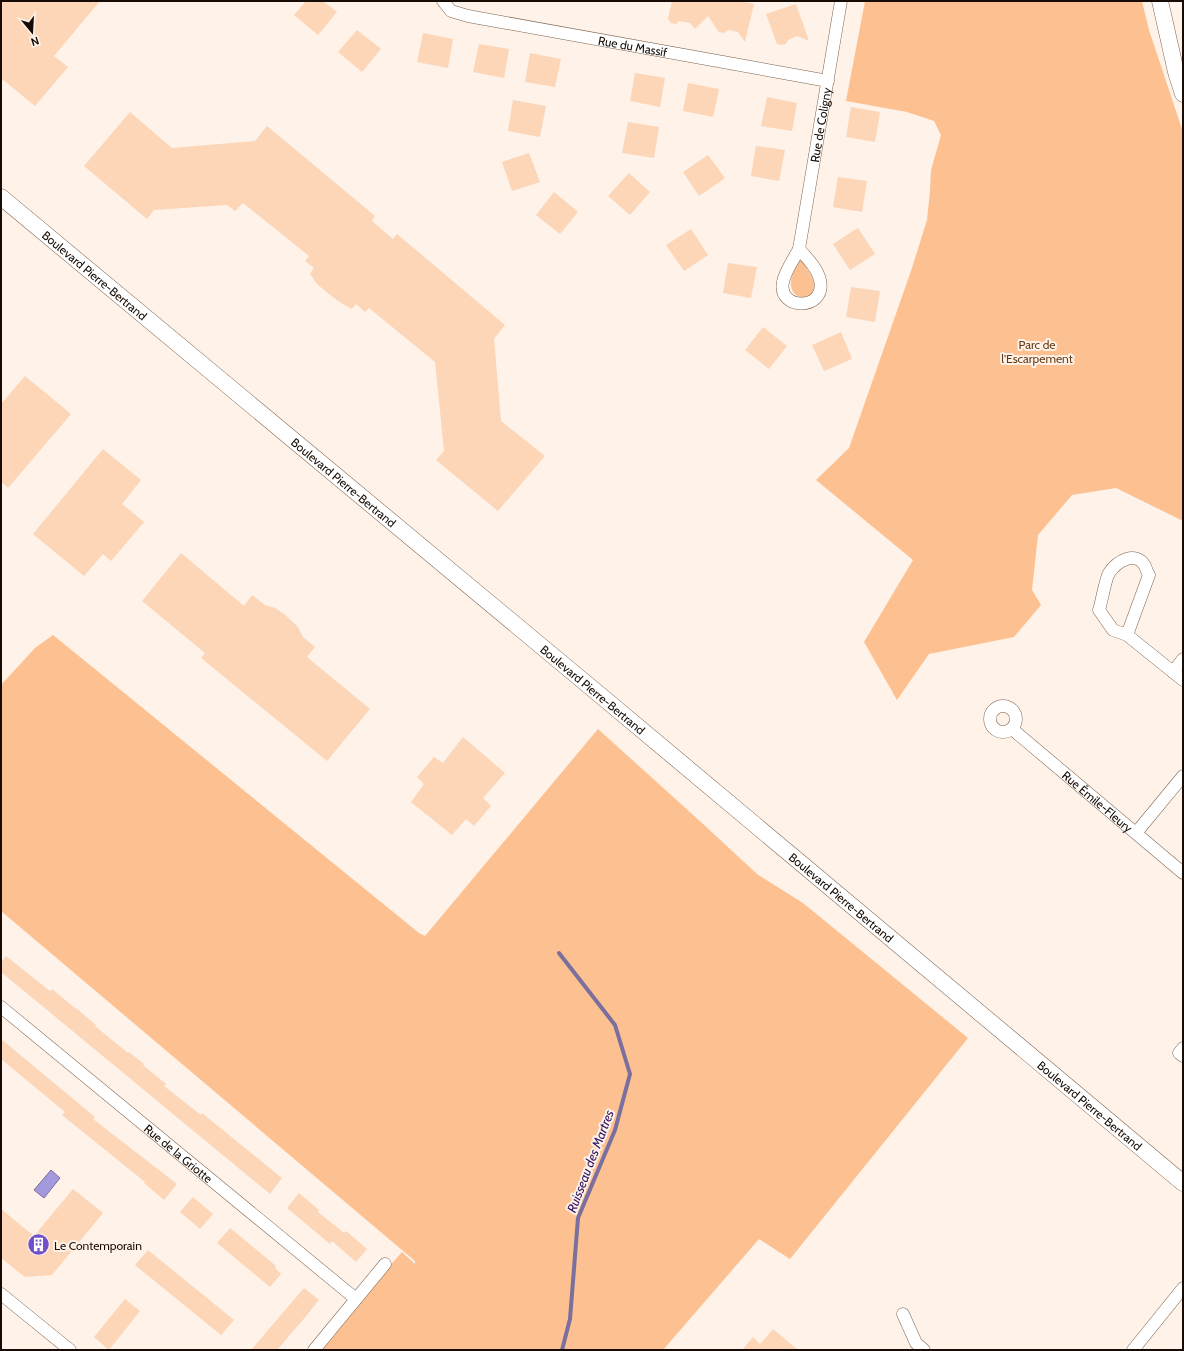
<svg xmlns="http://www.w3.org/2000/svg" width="1184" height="1351" viewBox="0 0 1184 1351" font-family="Cabin,sans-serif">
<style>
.green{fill:#fdc191}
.water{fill:#a599de;stroke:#7a6f9d}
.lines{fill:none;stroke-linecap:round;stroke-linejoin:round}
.stream{stroke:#7a6f9d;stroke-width:4}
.building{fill:#fdd6b8}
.street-casing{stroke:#7c634f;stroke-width:13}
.secondary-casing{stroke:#7c634f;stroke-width:17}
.street{stroke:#fff;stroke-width:12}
.secondary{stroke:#fff;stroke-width:16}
.labels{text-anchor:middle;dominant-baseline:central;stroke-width:4;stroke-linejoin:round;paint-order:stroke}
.street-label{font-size:12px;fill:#160c05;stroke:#fef2e9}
.park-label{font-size:12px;fill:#663c16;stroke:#fef2e9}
.poi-label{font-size:12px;fill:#160c05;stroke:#fef2e9;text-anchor:start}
.water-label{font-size:13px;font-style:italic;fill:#2f1363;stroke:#fef2e9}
</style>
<rect width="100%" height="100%" fill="#fef2e9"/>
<g class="green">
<polygon points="865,1 1142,1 1149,30 1183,132 1183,521 1116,488 1072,495 1038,535 1032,590 1041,605 1014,637 929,654 897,700 864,642 913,560 816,480 849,448 912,268 927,220 930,191 931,170 941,135 934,121 907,112 846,101"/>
<path d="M 800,259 C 804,264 813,277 814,283 C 818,307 772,302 800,259 Z"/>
<polygon points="53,635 419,933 425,936 598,729 702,823 757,874 803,903 968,1038 790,1259 759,1239 663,1350 315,1350 402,1252 415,1264 415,1261 1,911 1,685 35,648"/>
</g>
<polygon class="water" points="51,1170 60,1178 44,1198 34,1190"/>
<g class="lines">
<polyline class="stream" points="559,953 615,1025 630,1074 615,1130 578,1218 570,1319 562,1350"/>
</g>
<g class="building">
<polygon points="1,1 100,1 54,56 68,67 35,106 1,78"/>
<polygon points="306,1 323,1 337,12 318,35 294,15"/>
<polygon points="672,1 739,1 754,4 745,42 738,32 728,30 724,33 719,32 708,16 695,29 690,23 679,21 676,24 671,23 668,19"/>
<polygon points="796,4 809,41 797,36 788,40 786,44 781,45 777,44 766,14"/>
<polygon points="357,30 381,49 362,72 338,52"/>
<polygon points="423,33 453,39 448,68 417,62"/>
<polygon points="479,44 509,49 504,78 473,72"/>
<polygon points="530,53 561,59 555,87 525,82"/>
<polygon points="635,73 665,78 660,107 630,101"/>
<polygon points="688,83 719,89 713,117 683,111"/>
<polygon points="767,97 797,103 792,131 761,126"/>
<polygon points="513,100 546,106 540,137 508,131"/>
<polygon points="851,107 880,112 875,142 846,137"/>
<polygon points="130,112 172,148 255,141 267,126 375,216 372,221 393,239 397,234 505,325 494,339 501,421 545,456 498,511 436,460 444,451 435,362 369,308 365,312 356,304 352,309 338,301 329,294 317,284 310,274 314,268 305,261 309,256 243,203 235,211 227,205 154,210 147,219 84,166"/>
<polygon points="628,122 659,127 654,158 622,153"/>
<polygon points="756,146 785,150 779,181 751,176"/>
<polygon points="529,153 540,182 512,191 502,162"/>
<polygon points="708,155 725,178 699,196 683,172"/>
<polygon points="629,173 650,192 630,215 608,196"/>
<polygon points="838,177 867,181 862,212 833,207"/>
<polygon points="554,192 578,212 560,234 536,215"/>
<polygon points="858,228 875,254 850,270 833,244"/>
<polygon points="691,229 708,255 684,271 666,245"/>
<polygon points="728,263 757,267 751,298 723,293"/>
<polygon points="851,287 880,291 875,322 846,317"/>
<polygon points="763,327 787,346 769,369 745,350"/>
<polygon points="841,332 852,359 824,371 812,345"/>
<polygon points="25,376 71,414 8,488 1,481 1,404"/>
<polygon points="103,449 141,480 122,504 144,522 111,561 103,554 84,576 33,534"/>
<polygon points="181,553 244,606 252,595 265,605 275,608 284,614 298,627 303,637 315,647 307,657 370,709 327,761 201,658 205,653 142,601"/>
<polygon points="463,737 505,773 483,798 491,806 474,826 466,819 452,835 411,802 424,784 417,777 434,757 443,763"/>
<polygon points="6,956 50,991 52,989 76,1009 76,1008 96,1025 95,1026 128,1053 129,1052 144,1064 143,1065 166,1084 164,1086 201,1115 202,1113 282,1178 270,1194 1,972 1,963"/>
<polygon points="1,1039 95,1117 93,1119 177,1184 164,1200 144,1183 145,1182 62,1115 65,1112 1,1059"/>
<polygon points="73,1189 103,1213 52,1275 25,1277 1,1258 1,1209 34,1236"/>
<polygon points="299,1193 319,1210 318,1212 344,1233 346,1231 367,1249 356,1262 332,1241 330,1244 287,1208"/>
<polygon points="193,1197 213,1214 200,1229 180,1212"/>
<polygon points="230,1228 276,1266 275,1268 281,1274 270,1287 217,1243"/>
<polygon points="148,1250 234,1320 221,1335 135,1265"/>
<polygon points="304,1288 319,1300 302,1321 277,1350 251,1350"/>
<polygon points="125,1299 140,1311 109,1350 94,1337"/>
<polygon points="773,1329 798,1350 742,1350 753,1337 760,1344"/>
</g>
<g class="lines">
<defs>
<g id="street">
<path id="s1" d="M 443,1 L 451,11 L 468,16 L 828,81"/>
<path id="s2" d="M 799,249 L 841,1"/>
<path d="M 799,249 C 807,258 817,268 820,280 C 827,311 777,311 783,282 C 785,271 794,259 799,249 Z"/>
<path d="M 1127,635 L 1149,575 C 1147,572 1146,569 1145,566 C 1136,550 1117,561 1109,573 C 1105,580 1102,601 1099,610 L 1113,630 L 1127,635 L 1183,680"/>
<polyline points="1173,672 1183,659"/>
<circle cx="1003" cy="719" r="13"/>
<path id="s3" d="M 1012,729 L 1183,873"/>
<polyline points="1136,833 1183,776"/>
<path id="s4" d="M 1,1007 L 356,1299"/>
<polyline points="1183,1048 1179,1053 1183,1056"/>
<polyline points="1,1294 70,1350"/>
<polyline points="903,1314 916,1343 924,1350"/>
<polyline points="314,1350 385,1264"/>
<polyline points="1133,1350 1183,1288"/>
</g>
<g id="secondary">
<polyline points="1160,1 1176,72 1183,94"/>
<path id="s5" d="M 1,197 L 606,700 L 1183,1183"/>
</g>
</defs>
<use href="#street" class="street-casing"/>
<use href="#secondary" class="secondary-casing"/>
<use href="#street" class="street"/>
<use href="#secondary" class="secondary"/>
</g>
<defs>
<symbol id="building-disc" viewBox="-11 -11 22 22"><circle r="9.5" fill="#714fc8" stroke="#fef2e9"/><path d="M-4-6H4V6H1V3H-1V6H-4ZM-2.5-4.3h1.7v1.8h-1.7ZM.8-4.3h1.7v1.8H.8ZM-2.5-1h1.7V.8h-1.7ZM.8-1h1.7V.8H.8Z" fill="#fff"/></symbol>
</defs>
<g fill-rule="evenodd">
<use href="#building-disc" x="26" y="1232" width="25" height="25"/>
</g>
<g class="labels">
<g class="street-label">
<text stroke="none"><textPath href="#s1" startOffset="198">Rue du Massif</textPath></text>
<text stroke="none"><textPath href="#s2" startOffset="126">Rue de Coligny</textPath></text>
<text stroke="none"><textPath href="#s5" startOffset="122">Boulevard Pierre-Bertrand</textPath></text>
<text stroke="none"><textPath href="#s5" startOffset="446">Boulevard Pierre-Bertrand</textPath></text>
<text stroke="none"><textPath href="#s5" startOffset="770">Boulevard Pierre-Bertrand</textPath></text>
<text stroke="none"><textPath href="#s3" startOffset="112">Rue Émile-Fleury</textPath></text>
<text stroke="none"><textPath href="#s5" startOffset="1094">Boulevard Pierre-Bertrand</textPath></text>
<text stroke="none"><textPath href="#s5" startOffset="1418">Boulevard Pierre-Bertrand</textPath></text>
<text stroke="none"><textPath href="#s4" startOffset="230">Rue de la Griotte</textPath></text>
</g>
<g class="park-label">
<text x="1037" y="344">Parc de<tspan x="1037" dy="14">l'Escarpement</tspan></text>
</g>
<g class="poi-label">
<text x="54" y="1245">Le Contemporain</text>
</g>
<g class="water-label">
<text transform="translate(590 1161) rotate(-69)">Ruisseau des Martres</text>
</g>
</g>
<rect width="1184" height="1351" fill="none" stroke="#160c05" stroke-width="4"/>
<g transform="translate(32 32) rotate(162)" stroke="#fef2e9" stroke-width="3" paint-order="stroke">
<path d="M0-3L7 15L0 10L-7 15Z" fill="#160c05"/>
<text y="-6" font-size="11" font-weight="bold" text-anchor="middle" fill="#160c05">N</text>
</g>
</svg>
